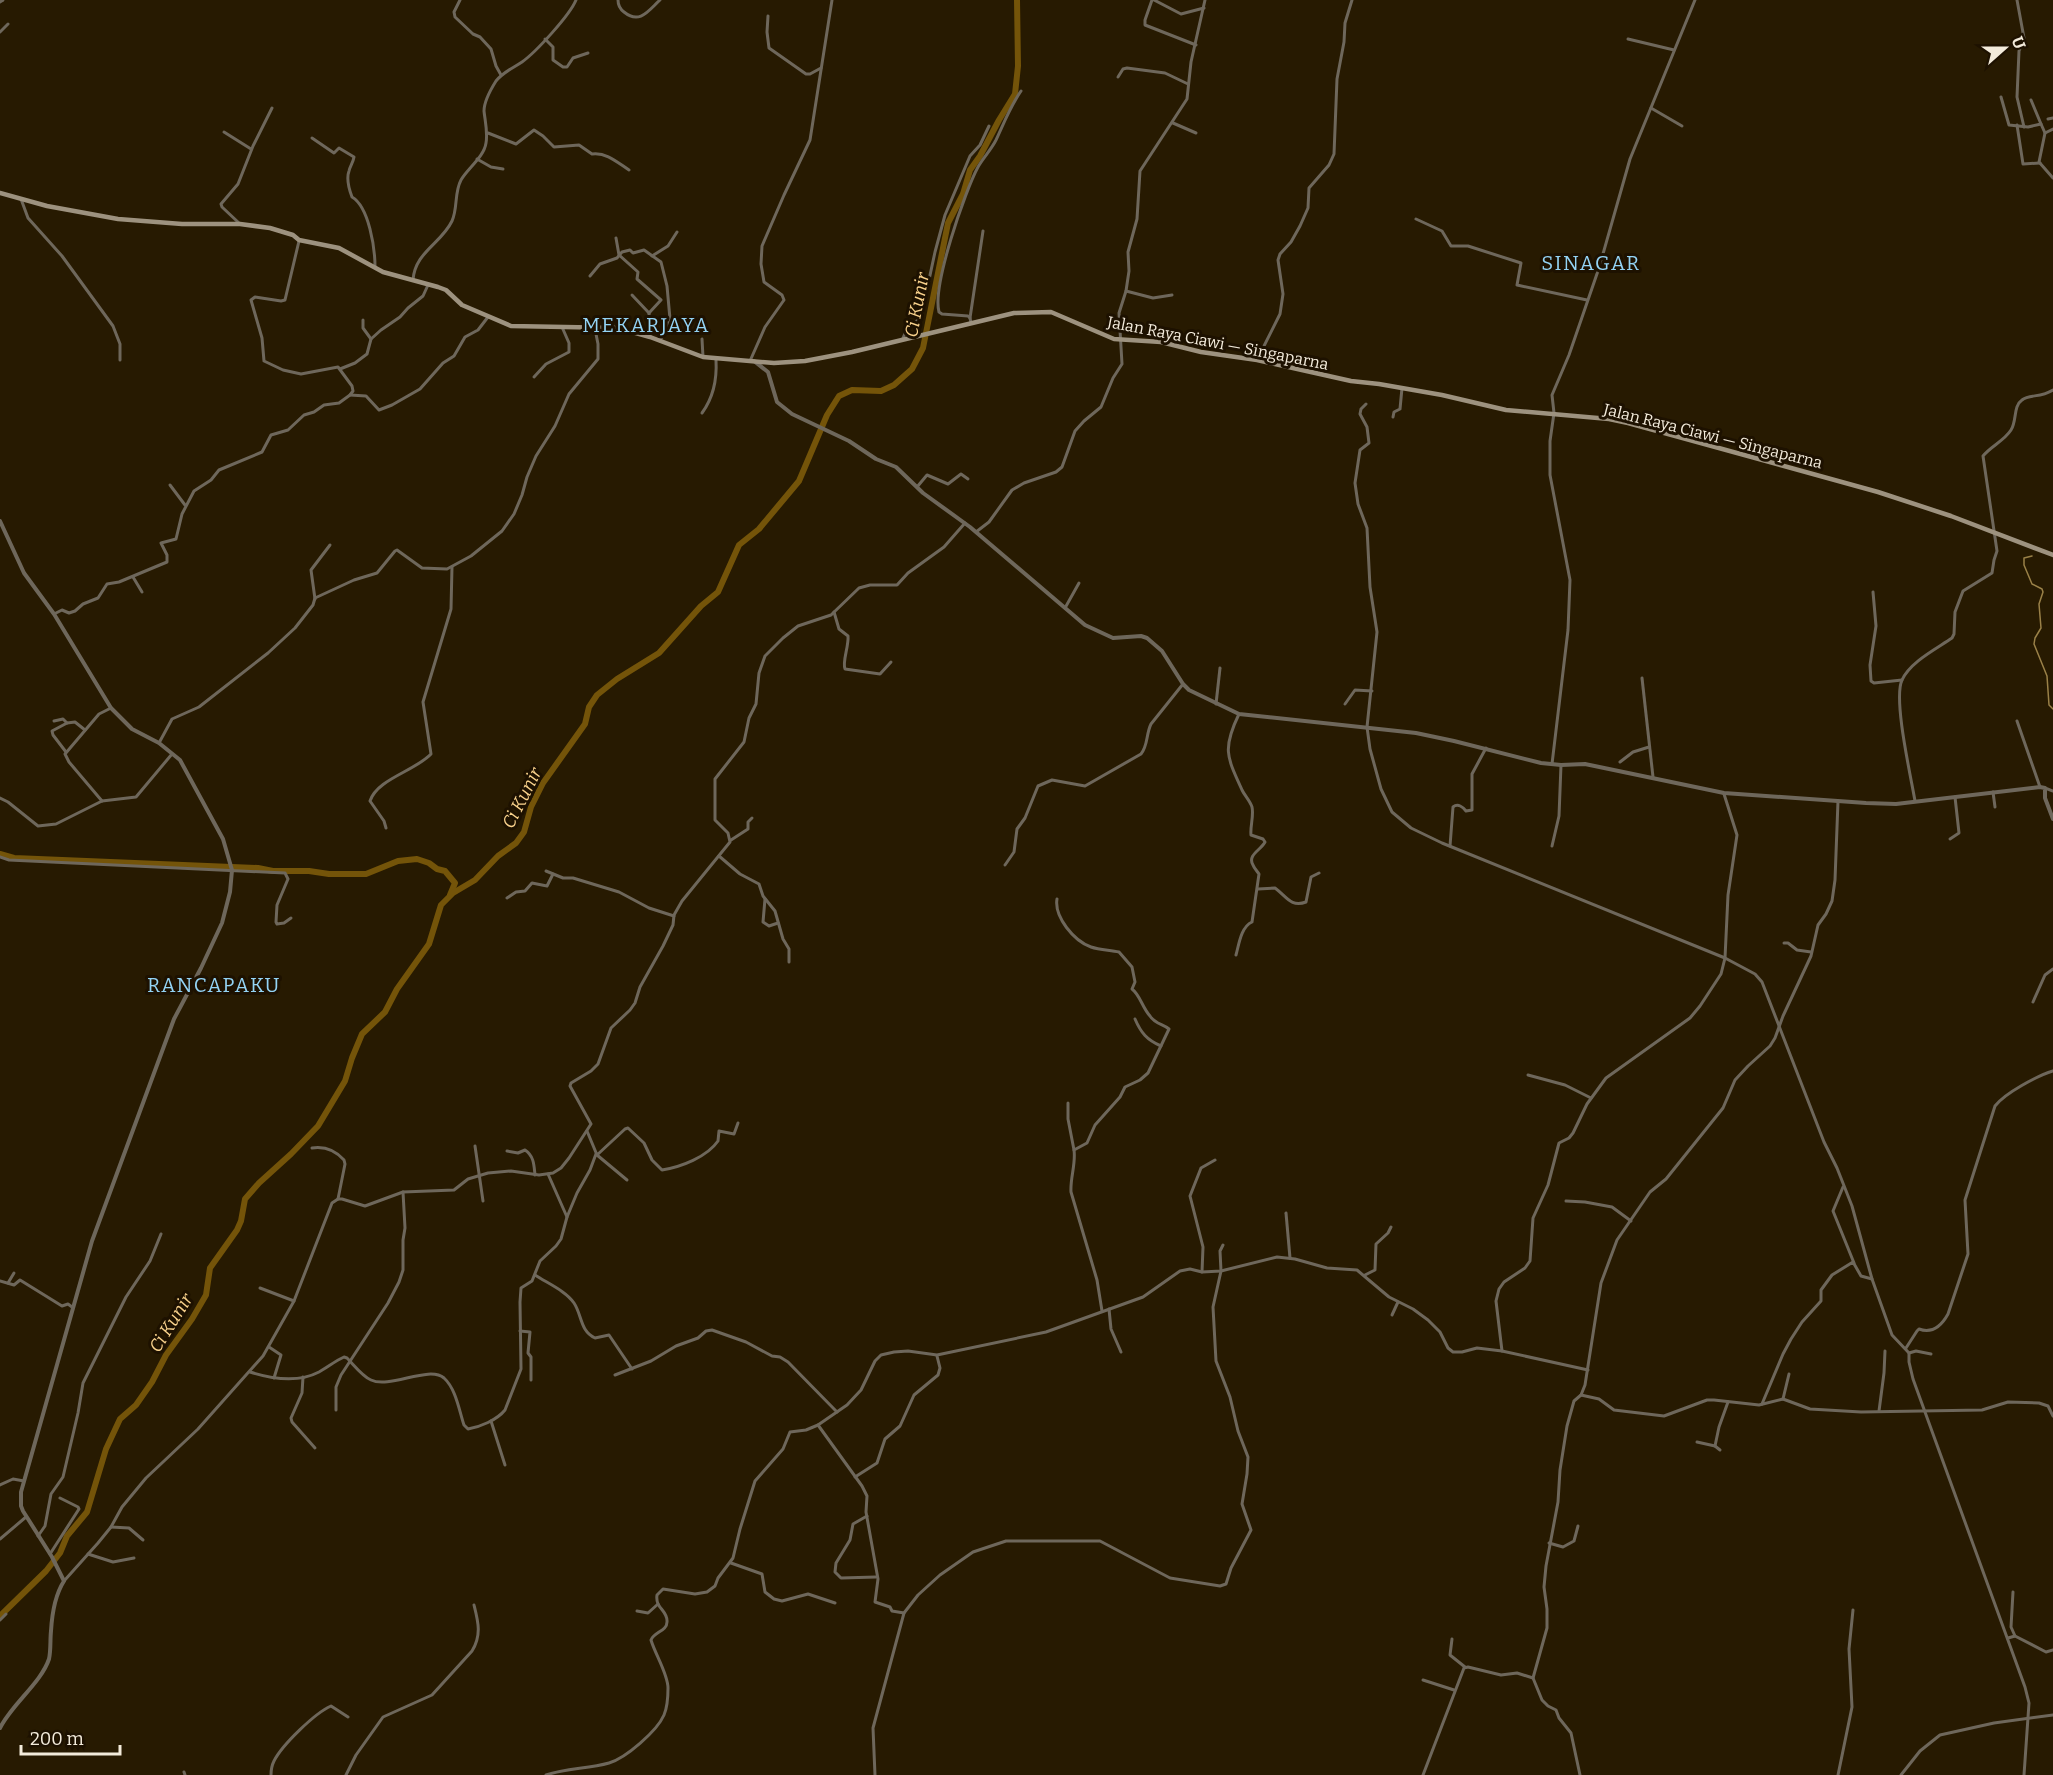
<svg xmlns="http://www.w3.org/2000/svg" width="2053" height="1775" viewBox="0 0 2053 1775" font-family="Bitter,serif">
<style>
.lines{fill:none;stroke-linecap:round;stroke-linejoin:round}
.stream{stroke:#9a8148;stroke-width:1.5}
.river{stroke:#745409;stroke-width:6}
.minor{stroke:#6e675b;stroke-width:3}
.tertiary{stroke:#6e675b;stroke-width:4}
.secondary{stroke:#9d927f;stroke-width:4.5}
.labels{text-anchor:middle;dominant-baseline:central;stroke-width:6;stroke-linejoin:round;paint-order:stroke}
.street-label{font-size:16px;fill:#f3ebdb;stroke:#1d1100}
.water-label{font-size:18px;font-style:italic;fill:#f8d18b;stroke:#1d1100}
.quarter-label{font-size:20px;letter-spacing:1.5px;fill:#94d4f5;stroke:#1d1100}
</style>
<rect width="100%" height="100%" fill="#271a01"/>
<g class="lines">
<polyline class="stream" points="2032,556 2024,558 2024,565 2032,584 2042,589 2043,592 2039,604 2041,628 2035,638 2034,644 2047,676 2049,705 2053,709"/>
<g class="river">
<polyline points="0,854 14,858 258,868 273,871 309,871 329,874 366,874 398,861 417,859 429,863 437,869 445,871 455,883 450,895"/>
<polyline points="0,1616 46,1571 60,1553 67,1536 87,1512 106,1449 120,1419 136,1405 152,1382 166,1355 192,1319 206,1295 210,1268 237,1230 241,1221 245,1199 259,1183 291,1154 318,1126 345,1081 352,1058 362,1034 385,1012 397,989 429,944 441,905 453,893 475,880 498,856 516,843 524,832 531,807 543,783 585,724 589,707 597,695 617,679 659,653 701,606 718,592 739,545 759,529 799,481 827,415 839,396 852,390 881,391 894,385 912,369 923,348 948,223 963,194 970,170 980,156 999,120 1015,94 1018,66 1017,0"/>
</g>
<g class="minor">
<polyline points="460,0 454,12 455,17 473,34 480,37 491,49 496,66 501,75"/>
<path d="M 618,0 C 618,6 620,9 624,12 C 640,25 649,10 660,0"/>
<polyline points="1152,0 1145,20 1145,25 1196,45"/>
<polyline points="1154,0 1181,14 1204,8"/>
<polyline points="2017,0 2024,38 2019,51 2017,97 2024,127"/>
<polyline points="0,2 3,0"/>
<polyline points="768,16 767,32 769,48 806,74 810,74 821,68"/>
<polyline points="0,32 8,24"/>
<polyline points="545,39 553,47 553,60 563,67 567,67 573,58 588,53"/>
<polyline points="1628,39 1674,50"/>
<polyline points="1118,77 1123,69 1127,68 1165,73 1188,84"/>
<polyline points="2001,97 2009,125 2028,127 2041,124 2045,133"/>
<polyline points="2031,100 2041,124"/>
<polyline points="1651,108 1682,126"/>
<polyline points="2048,119 2053,118"/>
<polyline points="1173,123 1196,133"/>
<polyline points="2017,125 2023,164 2040,163"/>
<polyline points="2053,129 2045,133 2039,162 2053,178"/>
<polyline points="224,132 251,149"/>
<path d="M 488,133 L 516,144 L 534,130 L 543,136 L 554,147 L 579,145 L 592,154 C 606,152 617,162 629,170"/>
<path d="M 312,138 L 334,153 L 339,148 L 354,157 C 353,163 350,166 349,171 C 346,179 349,189 352,197 C 369,207 375,248 375,267"/>
<polyline points="477,159 491,167 503,169"/>
<polyline points="21,199 28,218 62,256 113,326 120,344 120,360"/>
<polyline points="1416,219 1442,231 1451,246 1468,246 1521,263 1517,285 1587,300"/>
<polyline points="239,223 222,207 221,204 238,184 253,146 272,108"/>
<polyline points="616,238 619,255 638,272 637,279 661,300 649,313"/>
<polyline points="652,256 668,246 677,232"/>
<polyline points="590,276 600,264 617,258 622,252 630,250 633,253 644,250 661,262 667,286 670,319 660,341"/>
<path d="M 413,280 C 415,252 441,244 452,221 C 458,208 454,193 461,180 C 468,168 484,157 486,143 C 488,132 485,121 484,111 C 484,101 491,89 496,81 C 503,72 513,68 522,62 C 536,52 570,15 576,0"/>
<polyline points="1126,291 1153,298 1172,295"/>
<polyline points="632,295 649,313 650,337"/>
<polyline points="970,318 983,231"/>
<polyline points="363,320 363,328 371,339"/>
<path d="M 971,323 L 970,318 L 968,316 L 942,314 L 939,312 C 932,286 965,191 978,167 C 983,158 991,150 996,140 C 1004,123 1010,107 1021,91"/>
<polyline points="903,338 906,331 921,317 935,252 945,215 970,156 980,145 989,126"/>
<polyline points="702,339 703,357"/>
<polyline points="1257,360 1280,314 1283,294 1278,260 1280,254 1291,242 1300,226 1308,208 1309,188 1329,165 1334,154 1337,79 1344,42 1345,23 1352,0"/>
<polyline points="750,361 765,327 784,300 782,295 764,282 761,264 762,246 784,195 810,140 832,0"/>
<polyline points="340,369 355,363 367,354 371,339 381,330 400,317 408,308 423,296 428,285"/>
<polyline points="534,377 546,364 569,352 569,343 562,327"/>
<polyline points="350,395 366,396 379,410 392,405 420,389 443,363 454,356 465,337 478,330 488,317"/>
<polyline points="1366,404 1361,409 1360,414 1367,427 1369,443 1360,450 1355,483 1358,504 1367,528 1370,587 1377,632 1367,727 1370,749 1381,789 1392,812 1411,828 1442,843 1725,958 1755,974 1762,982 1824,1142 1837,1168 1852,1206 1872,1279 1892,1335 1909,1353 1909,1362 1913,1379 2025,1687 2029,1703 2024,1775"/>
<path d="M 702,413 C 713,398 717,378 716,360"/>
<polyline points="1393,417 1394,412 1400,409 1402,388"/>
<polyline points="170,485 185,505"/>
<polyline points="917,487 927,475 948,484 961,474 968,479"/>
<polyline points="976,532 989,522 1012,490 1024,483 1056,472 1062,467 1075,431 1084,421 1101,407 1113,378 1122,364 1119,313 1126,291 1129,271 1128,252 1137,219 1140,171 1187,99 1191,62 1205,0"/>
<polyline points="133,577 142,592"/>
<polyline points="1873,592 1876,626 1870,665 1871,681 1874,683 1902,680"/>
<polyline points="315,599 311,570 330,545"/>
<polyline points="1065,608 1079,583"/>
<path d="M 834,612 L 839,629 L 848,636 C 849,646 842,662 845,669 L 880,674 L 891,662"/>
<polyline points="54,614 62,610 69,613 75,611 83,604 98,598 107,584 119,582 167,562 167,555 161,543 176,539 182,514 194,491 211,480 219,470 262,452 271,435 288,430 304,415 314,412 324,405 339,403 350,395 353,391 352,386 338,367 301,374 283,370 264,361 262,338 251,300 255,297 281,301 285,300 299,241"/>
<polyline points="1642,678 1653,777"/>
<polyline points="1216,704 1220,668"/>
<polyline points="1345,704 1355,690 1372,691"/>
<polyline points="54,721 63,719 67,723"/>
<polyline points="2017,721 2040,787"/>
<polyline points="159,743 172,719 199,707 268,653 295,628 313,605 315,598 354,580 377,573 395,551 397,550 422,568 447,569 471,556 502,531 514,514 522,495 527,477 536,456 555,426 569,394 598,359 598,344 595,329"/>
<polyline points="66,752 53,735 52,731 67,723 75,722 85,730"/>
<polyline points="1620,762 1633,752 1649,747"/>
<polyline points="1552,764 1568,630 1570,580 1550,475 1550,441 1554,413 1552,395 1569,355 1599,268 1630,159 1695,0"/>
<polyline points="2045,788 2053,791"/>
<polyline points="1993,792 1995,807"/>
<polyline points="0,798 8,802 38,826 56,824 102,801 136,797 172,754"/>
<polyline points="102,801 69,762 65,754 99,714 111,708"/>
<path d="M 1915,801 C 1911,777 1893,699 1902,680 C 1910,662 1936,649 1952,638 L 1954,634 L 1955,612 L 1963,591 L 1992,573 L 1994,560 L 1997,551 L 1983,456 C 1991,446 2004,441 2011,430 C 2017,421 2013,406 2022,400 C 2029,394 2041,398 2053,390"/>
<path d="M 386,828 L 384,821 L 370,801 C 377,779 415,771 431,754 L 423,702 L 451,609 L 452,567"/>
<polyline points="1950,839 1959,833 1955,797"/>
<polyline points="731,840 748,829 748,822 752,818"/>
<path d="M 1450,846 L 1453,807 C 1458,803 1463,807 1466,811 L 1472,810 L 1472,774 L 1486,748"/>
<polyline points="1552,846 1559,816 1561,765"/>
<polyline points="719,856 740,874 759,884 763,896 775,911 783,939 789,949 789,962"/>
<polyline points="0,857 9,860 285,873 288,879 277,905 276,922 277,924 284,923 291,918"/>
<path d="M 1005,865 L 1014,852 L 1017,829 L 1025,818 L 1038,786 L 1052,780 L 1085,786 L 1141,754 C 1148,746 1146,734 1151,724 L 1183,684"/>
<polyline points="546,871 563,878 573,878 619,892 649,908 674,916"/>
<path d="M 1258,889 L 1275,888 C 1286,896 1291,908 1306,902 L 1311,877 L 1319,873"/>
<polyline points="507,898 516,892 525,891 532,883 547,886 553,874"/>
<polyline points="765,899 763,922 769,926 778,923"/>
<path d="M 1057,899 C 1054,917 1074,941 1091,947 C 1100,950 1110,950 1119,952 L 1132,967 L 1135,982 L 1132,989 C 1140,995 1142,1007 1150,1016 C 1155,1024 1163,1024 1169,1029 L 1148,1073 L 1140,1080 L 1125,1087 L 1120,1097 L 1095,1125 L 1087,1143 L 1074,1150 C 1076,1164 1070,1178 1071,1192 L 1097,1280 L 1102,1311"/>
<polyline points="1784,943 1788,943 1797,950 1811,952"/>
<path d="M 1236,955 C 1239,944 1241,927 1252,922 L 1259,874 C 1257,871 1254,868 1253,865 C 1247,855 1261,850 1265,842 L 1263,839 L 1251,835 C 1250,826 1254,816 1252,807 C 1250,801 1245,796 1242,790 C 1227,757 1222,749 1239,714"/>
<polyline points="2033,1002 2045,975 2053,969"/>
<path d="M 1135,1019 C 1141,1033 1147,1040 1161,1046"/>
<polyline points="1528,1075 1565,1085 1591,1098"/>
<polyline points="1068,1103 1068,1119 1074,1150"/>
<path d="M 587,1131 L 597,1155 L 625,1129 L 628,1128 L 644,1143 L 652,1160 L 662,1170 C 681,1167 707,1157 718,1141 L 719,1131 L 734,1134 L 738,1123"/>
<polyline points="475,1146 483,1201"/>
<path d="M 312,1148 C 325,1146 335,1150 344,1160 L 345,1164 L 338,1199"/>
<path d="M 507,1151 L 518,1153 L 525,1150 C 534,1156 534,1165 535,1175"/>
<polyline points="597,1155 627,1180"/>
<polyline points="1843,1187 1833,1211 1854,1263"/>
<polyline points="1566,1201 1585,1202 1612,1207 1631,1221"/>
<polyline points="1286,1213 1290,1258"/>
<polyline points="567,1217 577,1193 590,1170 596,1154"/>
<polyline points="1202,1272 1203,1247 1190,1196 1201,1168 1215,1160"/>
<path d="M 535,1275 C 547,1283 566,1291 574,1303 C 582,1315 580,1331 595,1338 L 609,1335 L 632,1369"/>
<polyline points="1365,1275 1375,1270 1376,1244 1388,1233 1391,1227"/>
<polyline points="0,1281 14,1285 20,1280 62,1306 68,1304 72,1307"/>
<polyline points="8,1283 14,1273"/>
<polyline points="260,1288 294,1301"/>
<polyline points="1109,1309 1111,1329 1121,1352"/>
<polyline points="1392,1315 1398,1302"/>
<polyline points="520,1331 530,1332 528,1353 531,1357 531,1380"/>
<polyline points="269,1347 281,1355 274,1378"/>
<path d="M 1906,1348 L 1917,1331 L 1919,1329 C 1933,1334 1942,1325 1948,1314 L 1968,1254 L 1965,1200 L 1995,1106 C 2005,1093 2037,1076 2053,1071"/>
<polyline points="1502,1351 1496,1301 1499,1289 1504,1282 1525,1268 1530,1261 1533,1218 1548,1185 1559,1143 1569,1138 1573,1133 1587,1104 1606,1078 1690,1018 1700,1006 1721,974 1725,958 1728,895 1737,835 1724,794"/>
<polyline points="1909,1353 1916,1351 1931,1354"/>
<path d="M 250,1372 C 272,1379 298,1383 319,1372 C 328,1367 335,1361 344,1357 L 347,1358 C 354,1365 362,1376 371,1380 C 390,1389 429,1365 444,1378 C 456,1389 459,1410 464,1425 L 468,1429 C 480,1427 497,1420 505,1410 L 521,1369 L 520,1302 L 521,1288 L 532,1281 L 540,1261 L 556,1246 L 561,1239 L 567,1217 L 548,1174"/>
<polyline points="615,1375 651,1361 676,1346 698,1338 706,1331 712,1330 746,1342 772,1356 780,1357 788,1362 837,1412"/>
<polyline points="303,1377 302,1393 291,1418 292,1422 315,1448"/>
<polyline points="1581,1395 1599,1399 1614,1410 1664,1416 1707,1400 1714,1400 1759,1405 1783,1399 1810,1409 1861,1412 1982,1410 2008,1402 2039,1403 2048,1406 2053,1416"/>
<polyline points="1783,1399 1789,1374"/>
<polyline points="1762,1404 1783,1354 1791,1339 1802,1322 1821,1301 1821,1290 1832,1275 1853,1262 1861,1276 1872,1279"/>
<polyline points="336,1410 336,1387 341,1375 388,1303 399,1282 403,1270 403,1240 405,1228 403,1192"/>
<polyline points="1879,1411 1884,1373 1885,1351"/>
<polyline points="491,1421 505,1465"/>
<polyline points="818,1425 862,1486 867,1496 866,1512 878,1579 875,1602 890,1607 892,1611 904,1613"/>
<polyline points="1697,1442 1715,1446 1720,1450"/>
<polyline points="1715,1446 1719,1427 1728,1402"/>
<polyline points="855,1477 877,1463 885,1439 900,1426 914,1395 938,1375 940,1368 937,1356"/>
<polyline points="0,1485 13,1479 24,1481"/>
<polyline points="867,1516 853,1524 850,1540 836,1563 835,1572 841,1578 876,1577"/>
<polyline points="111,1527 129,1528 143,1540"/>
<polyline points="38,1536 45,1526 51,1494 63,1477 78,1413 83,1383 126,1297 150,1261 161,1234"/>
<polyline points="0,1539 26,1517"/>
<polyline points="1549,1543 1563,1547 1574,1541 1578,1526"/>
<polyline points="50,1554 79,1509 78,1507 60,1498"/>
<polyline points="88,1554 113,1562 134,1558"/>
<polyline points="731,1563 762,1574 765,1592 774,1599 782,1601 808,1594 835,1603"/>
<polyline points="64,1581 98,1543 111,1527 122,1507 146,1478 198,1429 263,1356 294,1301 332,1203 338,1199 342,1199 365,1206 403,1192 454,1190 468,1179 488,1173 511,1171 539,1175 553,1173 561,1168 569,1158 591,1124 570,1086 571,1083 591,1071 598,1064 611,1028 630,1010 635,1003 640,987 663,946 673,925 674,915 682,901 730,842 728,833 715,820 715,779 744,742 749,718 756,704 759,673 765,656 783,638 798,626 831,615 859,588 870,585 897,585 908,573 944,547 965,523"/>
<polyline points="2013,1592 2011,1627 2015,1636"/>
<polyline points="637,1611 648,1613 658,1604"/>
<polyline points="0,1620 6,1614"/>
<polyline points="2008,1638 2015,1636 2046,1652 2053,1650"/>
<polyline points="1452,1639 1450,1655 1465,1667"/>
<polyline points="1423,1680 1454,1690"/>
<polyline points="184,1772 185,1775"/>
<path d="M 271,1775 C 271,1770 272,1765 274,1761 C 282,1745 315,1713 331,1706 L 348,1717"/>
<path d="M 346,1775 L 356,1755 L 383,1717 L 432,1695 L 472,1651 C 482,1635 478,1621 474,1605"/>
<path d="M 546,1775 C 567,1768 588,1769 609,1763 C 626,1758 657,1731 664,1715 C 667,1708 668,1696 668,1688 C 668,1674 655,1654 651,1640 C 654,1632 667,1631 667,1622 C 668,1610 655,1609 657,1595 L 663,1589 L 695,1594 L 707,1592 L 715,1586 L 718,1578 L 733,1558 L 740,1529 L 755,1481 L 783,1449 L 790,1432 L 806,1430 L 818,1425 L 847,1405 L 861,1390 L 875,1361 L 881,1355 L 894,1352 L 908,1351 L 937,1355 L 1046,1332 L 1143,1297 L 1180,1271 L 1190,1269 L 1202,1272 L 1221,1271 L 1277,1257 L 1295,1259 L 1327,1268 L 1357,1270 L 1389,1297 L 1413,1309 L 1428,1320 L 1440,1332 L 1448,1348 L 1453,1352 L 1462,1352 L 1477,1348 L 1502,1351 L 1588,1370"/>
<polyline points="875,1775 873,1728 904,1613 918,1595 940,1575 973,1552 1006,1541 1100,1541 1170,1578 1220,1586 1226,1584 1231,1568 1251,1530 1242,1504 1247,1474 1248,1457 1238,1431 1230,1397 1216,1361 1213,1307 1221,1271 1220,1251 1223,1245"/>
<polyline points="1423,1775 1464,1668 1468,1667 1501,1675 1517,1673 1533,1678"/>
<polyline points="1580,1775 1571,1733 1559,1718 1556,1710 1548,1706 1542,1700 1533,1678 1547,1628 1547,1609 1544,1587 1546,1566 1558,1502 1560,1470 1567,1426 1574,1401 1581,1395 1585,1385 1601,1283 1617,1240 1650,1192 1666,1179 1723,1108 1735,1080 1748,1066 1770,1046 1775,1038 1783,1016 1811,956 1818,925 1826,914 1832,901 1835,880 1838,801"/>
<polyline points="1838,1775 1852,1707 1849,1649 1853,1610"/>
<polyline points="1901,1775 1920,1751 1940,1735 1994,1723 2053,1715"/>
</g>
<g class="tertiary">
<polyline points="754,361 768,372 777,402 792,414 849,441 876,459 896,467 923,493 970,527 1085,625 1113,638 1141,636 1147,638 1162,651 1183,684 1189,690 1239,714 1416,733 1454,741 1541,763 1561,765 1585,764 1724,793 1866,803 1896,804 2040,787 2045,788 2045,798 2053,819"/>
<path d="M 0,521 L 24,573 L 54,614 L 111,708 L 132,729 L 159,743 L 180,760 L 223,839 L 232,870 L 230,892 L 222,923 L 201,968 L 174,1019 L 92,1241 L 21,1492 L 21,1506 L 23,1511 L 52,1557 L 64,1581 C 55,1595 52,1614 51,1631 C 50,1640 51,1650 49,1659 C 41,1683 12,1704 0,1728"/>
</g>
<polyline class="secondary" points="0,193 47,206 118,219 182,224 240,224 270,228 293,235 299,240 339,248 383,272 438,287 446,290 462,305 511,326 618,328 650,337 703,357 774,363 805,361 852,352 1014,313 1051,312 1114,339 1161,342 1201,352 1257,360 1351,381 1379,384 1442,395 1506,410 1609,419 1628,423 1878,492 1951,516 2053,555"/>
</g>
<g class="labels">
<g class="street-label">
<text transform="translate(1218 343) rotate(11)">Jalan Raya Ciawi — Singaparna</text>
<text transform="translate(1713 436) rotate(14)">Jalan Raya Ciawi — Singaparna</text>
</g>
<g class="water-label">
<text transform="translate(917 305) rotate(-79)">Ci Kunir</text>
<text transform="translate(522 798) rotate(-63)">Ci Kunir</text>
<text transform="translate(171 1323) rotate(-58)">Ci Kunir</text>
</g>
<g class="quarter-label">
<text x="1591" y="263">SINAGAR</text>
<text x="646" y="325">MEKARJAYA</text>
<text x="214" y="985">RANCAPAKU</text>
</g>
</g>
<g transform="translate(2005 48) rotate(69)" stroke="#1d1100" stroke-width="4.5" paint-order="stroke">
<path d="M0-4.5L10 22L0 15L-10 22Z" fill="#f3ebdb"/>
<text y="-9" font-size="16" font-weight="bold" text-anchor="middle" fill="#f3ebdb">U</text>
</g>
<path d="M21 1745v9h99v-9" fill="none" stroke="#f3ebdb" stroke-width="3"/>
<text x="30" y="1745" font-size="18" fill="#f3ebdb" stroke="#1d1100" stroke-width="4.5" paint-order="stroke">200 m</text>
</svg>
